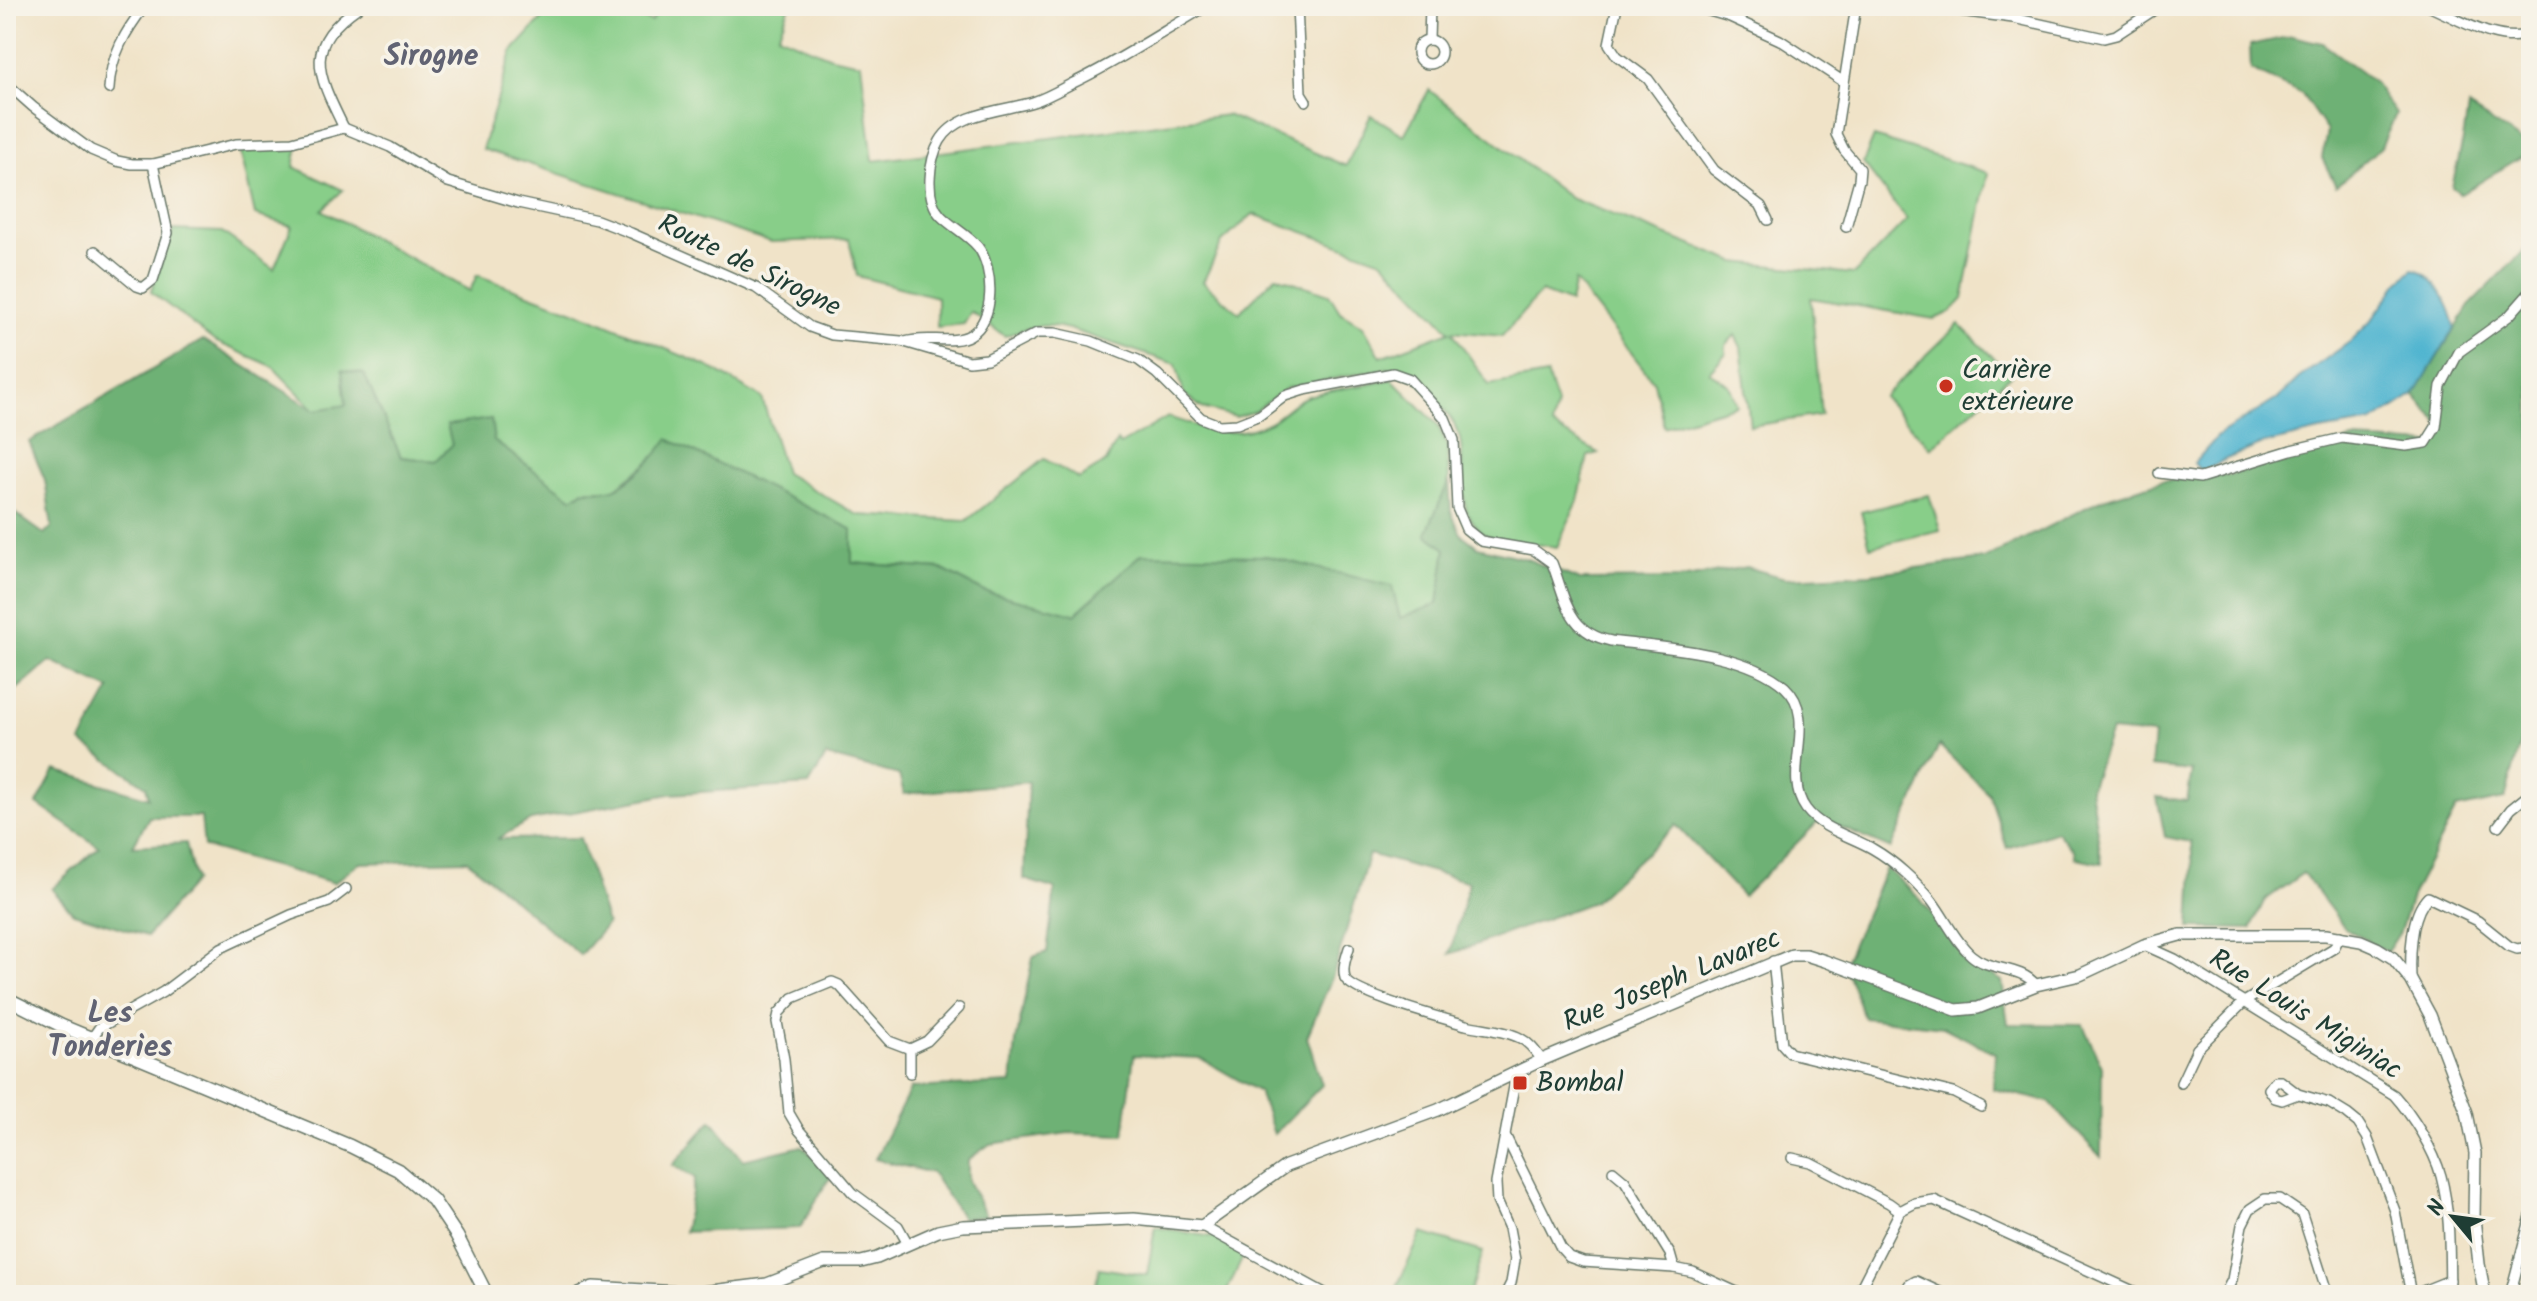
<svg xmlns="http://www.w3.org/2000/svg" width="2537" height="1301" viewBox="0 0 2537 1301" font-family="Kalam,sans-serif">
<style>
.green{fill:#88ce89;stroke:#54865e;stroke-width:2;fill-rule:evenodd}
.forest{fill:#6eb175;stroke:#467754;stroke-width:2}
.water{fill:#51b5d0;stroke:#387982;stroke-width:2}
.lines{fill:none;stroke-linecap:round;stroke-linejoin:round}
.minor-casing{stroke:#687768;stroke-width:12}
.tertiary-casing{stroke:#687768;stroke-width:14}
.secondary-casing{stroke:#687768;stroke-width:15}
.minor{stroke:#fff;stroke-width:9}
.tertiary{stroke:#fff;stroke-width:11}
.secondary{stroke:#fff;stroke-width:12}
.poi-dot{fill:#c8321e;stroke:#f7f3e8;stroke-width:3}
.labels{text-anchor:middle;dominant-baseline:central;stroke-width:7;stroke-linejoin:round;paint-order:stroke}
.street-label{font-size:28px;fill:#1f3d34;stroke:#f7f3e8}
.poi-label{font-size:28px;fill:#1f3d34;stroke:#f7f3e8;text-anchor:start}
.neighbourhood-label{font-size:30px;font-weight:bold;fill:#616373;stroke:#f7f3e8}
</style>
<rect width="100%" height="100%" fill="#f7f3e8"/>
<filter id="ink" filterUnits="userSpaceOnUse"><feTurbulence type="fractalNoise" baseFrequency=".0125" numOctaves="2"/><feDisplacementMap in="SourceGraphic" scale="16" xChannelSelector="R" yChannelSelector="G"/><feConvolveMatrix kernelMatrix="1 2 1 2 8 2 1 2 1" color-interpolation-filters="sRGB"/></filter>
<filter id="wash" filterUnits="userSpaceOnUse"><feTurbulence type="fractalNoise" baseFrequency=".006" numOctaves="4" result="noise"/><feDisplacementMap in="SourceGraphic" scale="32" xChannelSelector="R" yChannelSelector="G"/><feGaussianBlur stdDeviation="1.8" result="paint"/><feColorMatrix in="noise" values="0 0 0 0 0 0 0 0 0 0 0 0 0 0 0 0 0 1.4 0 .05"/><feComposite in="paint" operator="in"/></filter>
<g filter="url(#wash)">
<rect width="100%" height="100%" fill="#f0e3c8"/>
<g class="green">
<path d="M 554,6 L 619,6 L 651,22 L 661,6 L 790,6 L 778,35 L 831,57 L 861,63 L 873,161 L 1227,115 L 1346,166 L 1371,115 L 1404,135 L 1429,90 L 1570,198 L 1735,262 L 1854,274 L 1907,220 L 1863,163 L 1874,137 L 1988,173 L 1963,299 L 1951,312 L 1934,319 L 1811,298 L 1821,415 L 1750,426 L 1741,347 L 1735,335 L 1726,345 L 1726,353 L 1709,372 L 1729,385 L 1737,405 L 1664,427 L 1654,382 L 1575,281 L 1570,303 L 1541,292 L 1502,336 L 1452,331 L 1489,385 L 1547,375 L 1557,404 L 1552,426 L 1598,453 L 1588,456 L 1578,501 L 1557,547 C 1540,544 1502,542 1489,536 C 1452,519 1467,469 1460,439 C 1456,420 1441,406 1429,393 C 1417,379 1406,370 1387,368 L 1287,388 L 1255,411 L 1236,417 L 1202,408 L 1184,394 L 1176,364 L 1069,329 C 1044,322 1028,327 1005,336 L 971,312 L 964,324 L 937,327 L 937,297 L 857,276 L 849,239 L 771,242 L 482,149 L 512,52 ZM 1253,214 L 1382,260 L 1450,331 L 1381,357 L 1363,326 L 1340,312 L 1329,294 L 1276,276 L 1239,313 L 1203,282 L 1222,242 Z"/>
<path d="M 298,146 L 294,167 L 343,190 L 322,210 L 470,291 L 477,275 L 590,317 L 709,367 L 762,398 L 785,473 L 858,515 L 966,521 L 1044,459 L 1079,479 L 1106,462 L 1117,441 L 1120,445 L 1168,417 C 1205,429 1233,441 1270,422 C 1283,415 1292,402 1306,397 C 1331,388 1365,387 1392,379 L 1437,424 L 1447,445 L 1449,481 L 1426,534 L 1446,549 L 1438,604 L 1399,619 L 1143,554 L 1075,614 L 983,591 L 941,569 L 852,563 L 657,456 L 613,490 L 583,490 L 572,499 L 494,441 L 452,445 L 436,461 L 401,457 L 363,374 L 347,406 L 315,410 L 272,366 L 214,341 L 151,292 L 173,230 L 222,232 L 274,269 L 292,226 L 255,215 L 240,149 Z"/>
<polygon points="1959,324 2011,375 1931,448 1883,397"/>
<polygon points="1929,495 1940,530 1870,547 1861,512"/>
<polygon points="1155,1227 1218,1238 1245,1253 1225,1295 1094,1295 1099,1268 1147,1275"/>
<polygon points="1422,1233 1483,1252 1469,1295 1393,1295"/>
</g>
<g class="forest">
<polygon points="2292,36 2322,43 2373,81 2396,114 2381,147 2336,186 2322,158 2327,131 2301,93 2251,70 2250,45"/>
<polygon points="2529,41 2531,41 2531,160 2524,155 2461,194 2452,187 2463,140 2468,107 2529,146"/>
<path d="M 2531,244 L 2531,705 L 2505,799 L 2456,809 L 2411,897 L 2400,932 L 2387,952 L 2345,928 L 2303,873 L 2264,901 L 2251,929 L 2190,928 L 2193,868 L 2191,842 L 2165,837 L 2157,797 L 2187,801 L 2192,771 L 2151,767 L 2154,735 L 2111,731 L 2090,788 L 2102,863 L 2075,858 L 2073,851 L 2057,831 L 2007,848 L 1989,794 L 1939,745 L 1891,849 L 1821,819 L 1743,896 L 1676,825 L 1593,902 L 1450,954 L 1469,882 L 1369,854 L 1333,975 L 1307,1037 L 1322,1085 L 1274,1134 L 1259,1092 L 1200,1058 L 1134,1055 L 1124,1135 L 1069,1133 L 990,1144 L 968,1160 L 968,1181 L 986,1216 L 962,1218 L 932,1173 L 875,1159 L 911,1088 L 1012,1083 L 1016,1042 L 1033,957 L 1047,952 L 1055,889 L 1024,879 L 1028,782 L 904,794 L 899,775 L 826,756 L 809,785 L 670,794 L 531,820 L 497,839 L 580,838 L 607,924 L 580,955 L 467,860 L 359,863 L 334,883 L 204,847 L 201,817 L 149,817 L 133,846 L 186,843 L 195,881 L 147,936 L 73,913 L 52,889 L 99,847 L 37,804 L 55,770 L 149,798 L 146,786 L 81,742 L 110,689 L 50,661 L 17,689 L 6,693 L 6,507 L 44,534 L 52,527 L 45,480 L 29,442 L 203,340 L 315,410 L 346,405 L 342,370 L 364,374 L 401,457 L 436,461 L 452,445 L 447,425 L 491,419 L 494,441 L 572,498 C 587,487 592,492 609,490 C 627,487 658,454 668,439 L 852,529 L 852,563 L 941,569 L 983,591 L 1075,614 L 1142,554 L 1267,556 L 1392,586 L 1400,618 L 1438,604 L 1446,549 L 1426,534 L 1449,481 L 1451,512 L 1461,534 L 1478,547 L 1527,559 L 1580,580 L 1681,579 L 1746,567 L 1785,578 L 1870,574 L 1984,559 L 2103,499 L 2162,481 L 2231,475 L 2295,453 L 2353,440 L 2431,444 L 2444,429 L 2414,395 L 2469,306 Z"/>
<polygon points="1886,868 1920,899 1967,959 2002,981 2008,1024 2083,1025 2102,1067 2101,1157 2049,1102 1993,1089 1995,1053 1943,1027 1864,1018 1844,964"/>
<polygon points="712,1120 743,1160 802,1146 834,1175 825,1185 800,1228 684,1232 695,1178 673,1165"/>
</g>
<path class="water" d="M 2413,269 C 2435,273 2451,307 2455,327 L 2414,395 L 2373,422 L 2320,431 L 2263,444 L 2226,459 L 2202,473 L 2194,463 L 2218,436 L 2277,399 L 2299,378 L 2351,341 L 2371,321 L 2399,282 Z"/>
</g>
<g filter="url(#ink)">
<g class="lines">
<defs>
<g id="minor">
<polyline points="910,6 939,6"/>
<polyline points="1297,6 1301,93 1306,101"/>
<polyline points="1617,6 1609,44 1617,56 1648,79 1714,170 1761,206 1768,220"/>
<polyline points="1692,6 1730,17 1780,40 1844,82"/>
<polyline points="1922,6 2013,18 2104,38 2116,35 2160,6"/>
<path d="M 2428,6 C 2459,19 2497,45 2531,34"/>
<polyline points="1429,40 1430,6"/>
<circle cx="1429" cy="52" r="12"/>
<path d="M 6,83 L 33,107 L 91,150 L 117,161 L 132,164 L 153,164 L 236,144 L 292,142 L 344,128 L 390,147 L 448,182 L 518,203 L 597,220 L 631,233 L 756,288 L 810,327 L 832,335 L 901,341 L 969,361 L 987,359 L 1037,333 L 1055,333 L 1091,341 L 1138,360 L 1157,374 L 1201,418 L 1219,425 L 1237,424 L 1260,415 L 1285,396 L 1304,390 L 1393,373 L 1410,379 L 1445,418 L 1454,440 L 1457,508 L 1466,529 L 1481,541 L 1534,550 L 1552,563 C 1566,599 1567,632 1611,641 C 1662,648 1744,651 1785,687 C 1820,719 1780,774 1806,809 C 1822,830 1851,836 1873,849 C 1894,861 1917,882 1932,901 C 1945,918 1955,941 1971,955 C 1990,972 2020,965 2036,985"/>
<path d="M 109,89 C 110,57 126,30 145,6"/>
<path d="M 344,128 C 317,73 302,46 360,6"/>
<polyline points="1846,227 1859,180 1860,169 1844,150 1836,134 1856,6"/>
<polyline points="95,251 137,286 143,288 153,280 168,233 153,164"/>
<path d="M 905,342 C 926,335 953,345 970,335 C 996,321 994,268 978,247 C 968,235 952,227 941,216 C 924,198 929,160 940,141 C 957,112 1003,111 1033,102 C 1046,98 1058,91 1071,84 C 1118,62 1162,32 1207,6"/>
<polyline points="2159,473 2200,478 2291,450 2342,438 2406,446 2426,443 2436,427 2441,386 2459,352 2509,316 2531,291"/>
<polyline points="2498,826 2511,809 2531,793"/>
<path d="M 2144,945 L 2175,959 L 2394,1095 C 2412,1115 2434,1150 2441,1176 C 2451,1214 2449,1256 2450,1295"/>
<path d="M 1349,948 C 1346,958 1342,968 1345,978 C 1351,994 1446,1019 1466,1025 C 1483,1029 1505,1030 1520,1038 C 1530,1043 1536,1052 1542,1060"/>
<polyline points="1773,961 1782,1044 1790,1053 1954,1093 1981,1107"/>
<path d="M 2411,980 C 2410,955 2410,915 2428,897 L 2478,921 L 2509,946 L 2517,949 L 2531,947"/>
<polyline points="92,1038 99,1028 163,992 221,948 291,915 329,902 346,889"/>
<polyline points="910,1073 910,1049"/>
<polyline points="2181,1083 2197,1049 2244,1002 2334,948 2340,936"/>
<polyline points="2298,1094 2282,1100 2275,1098 2269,1089 2275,1081 2281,1081 2298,1094 2329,1103 2347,1114 2358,1123 2367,1137 2395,1211 2411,1295"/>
<polyline points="1506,1137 1561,1248 1569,1257 1583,1262 1674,1268 1693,1272 1743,1295"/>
<polyline points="1792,1158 1810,1162 1889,1203 1900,1211"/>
<polyline points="1613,1171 1625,1181 1670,1254 1674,1268"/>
<polyline points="1202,1226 1328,1295"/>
<polyline points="908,1244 898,1226 853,1193 799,1130 789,1113 784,1059 777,1022 779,1013 793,998 832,982 839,985 889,1041 910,1049 927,1041 959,1008"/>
<polyline points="1505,1295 1511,1283 1515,1260 1509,1228 1497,1201 1496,1183 1515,1081 1514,1073"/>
<polyline points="1857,1295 1900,1211 1915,1203 1934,1200 2142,1295"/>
<polyline points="1904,1295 1909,1285 1916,1281 1946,1295"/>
<polyline points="2224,1295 2232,1280 2242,1225 2250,1209 2265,1199 2280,1199 2302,1214 2328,1295"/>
<polyline points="2413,1295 2450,1280"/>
<polyline points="2510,1295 2531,1216"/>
</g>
<polyline id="tertiary" points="575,1295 593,1287 695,1293 767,1284 824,1262 861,1262 877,1258 938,1231 963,1226 1134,1219 1202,1226 1286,1166 1438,1110 1542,1060 1792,955 1806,955 1825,961 1956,1010 1978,1008 2036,985 2080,975 2144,945 2180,935 2326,935 2361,941 2377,948 2393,958 2411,980 2430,1015 2467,1113 2475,1153 2474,1218 2479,1264 2485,1295"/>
<polyline id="secondary" points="6,998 62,1026 350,1146 398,1170 433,1200 457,1236 487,1295"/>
</defs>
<use href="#minor" class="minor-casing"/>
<use href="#tertiary" class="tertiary-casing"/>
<use href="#secondary" class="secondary-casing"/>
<use href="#minor" class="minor"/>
<use href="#tertiary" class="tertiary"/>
<use href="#secondary" class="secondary"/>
</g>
</g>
<g class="poi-dot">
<circle cx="1946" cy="386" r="8"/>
<rect x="1512" y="1075" width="16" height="16" rx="4"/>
</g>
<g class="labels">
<g class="street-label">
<text transform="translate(749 266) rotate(26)">Route de Sirogne</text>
<text transform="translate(1672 981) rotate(-22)">Rue Joseph Lavarec</text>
<text transform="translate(2305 1015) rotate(32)">Rue Louis Miginiac</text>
</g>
<g class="poi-label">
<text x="1962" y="370">Carrière<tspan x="1962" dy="32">extérieure</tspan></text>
<text x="1536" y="1083">Bombal</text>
</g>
<g class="neighbourhood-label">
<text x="431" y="57">Sirogne</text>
<text x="110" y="1014">Les<tspan x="110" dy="34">Tonderies</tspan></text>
</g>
</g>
<rect width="2537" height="1301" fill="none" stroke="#f7f3e8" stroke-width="32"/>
<g transform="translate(2453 1217) rotate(299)" stroke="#f7f3e8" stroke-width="6" paint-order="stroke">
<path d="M0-6L14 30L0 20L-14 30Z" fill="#1f3d34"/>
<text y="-12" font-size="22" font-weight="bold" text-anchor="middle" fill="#1f3d34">N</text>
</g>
</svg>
